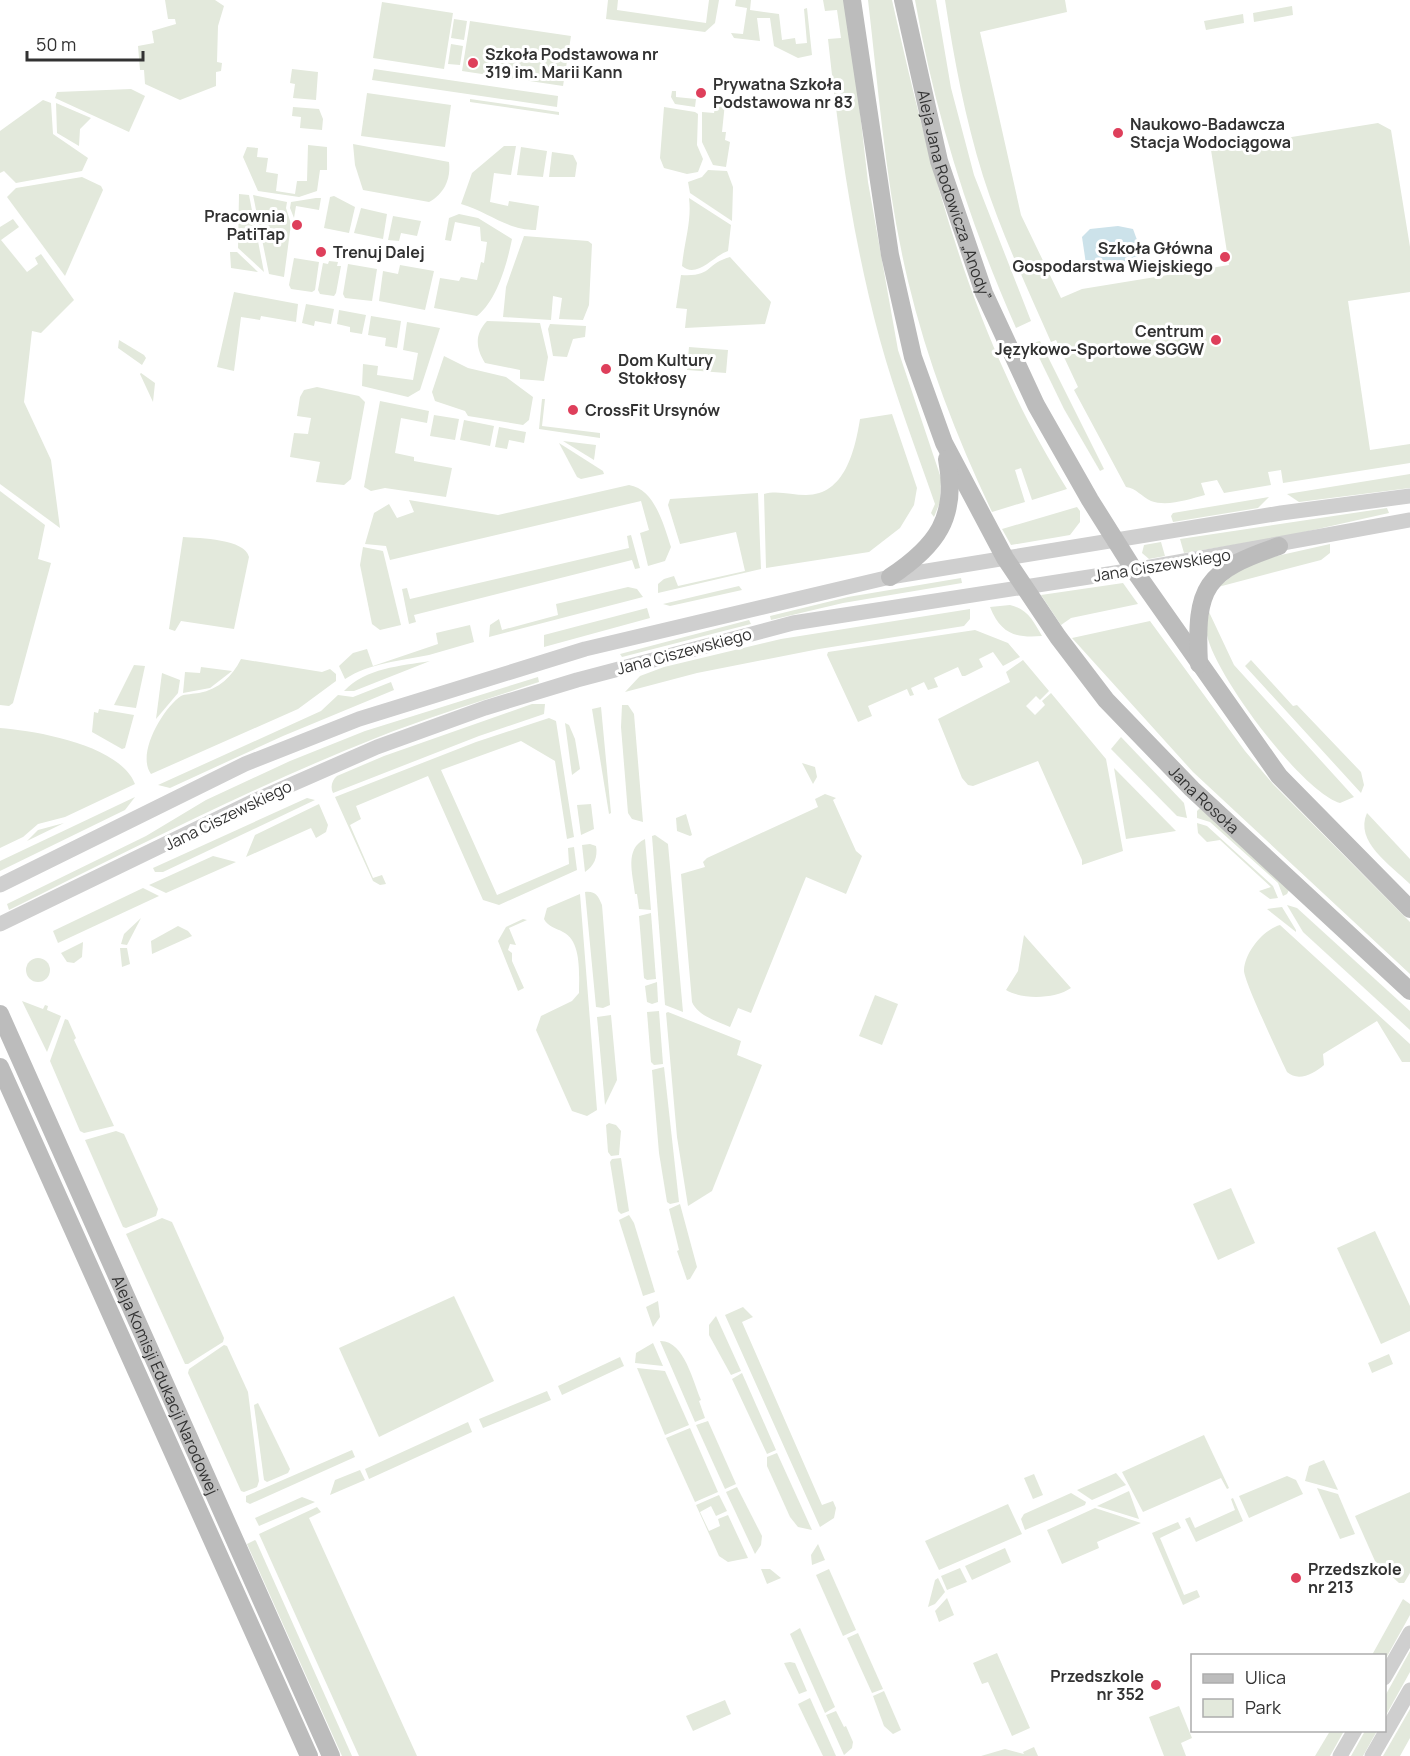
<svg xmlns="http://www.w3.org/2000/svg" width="1410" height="1756" viewBox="0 0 1410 1756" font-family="Manrope,sans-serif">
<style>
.green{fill:#e3e9dc}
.water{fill:#cce2ea}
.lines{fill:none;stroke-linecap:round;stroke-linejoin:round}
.tertiary{stroke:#cfcfcf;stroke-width:15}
.secondary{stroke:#bcbcbc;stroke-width:18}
.poi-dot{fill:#de3f5b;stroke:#fff;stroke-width:2}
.labels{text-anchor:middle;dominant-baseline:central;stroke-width:6;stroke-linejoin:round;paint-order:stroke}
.poi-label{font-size:16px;font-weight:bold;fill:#323232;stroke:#fff;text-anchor:start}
.street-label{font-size:16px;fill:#323232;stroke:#fff}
</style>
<rect width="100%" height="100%" fill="#fff"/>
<g class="green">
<polygon points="165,0 215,0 224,6 218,26 217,62 222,63 221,71 216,72 216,86 180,100 145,84 144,70 140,70 138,46 154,43 152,31 176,24 175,19 168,19"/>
<polygon points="608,0 618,0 617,10 706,23 709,0 719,0 715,23 705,32 606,19"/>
<polygon points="736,0 751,0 750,10 779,14 782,40 795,38 796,44 807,43 804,9 807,8 812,55 798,58 774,46 770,18 757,18 760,41 734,38 731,33 743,34 747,8 735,6"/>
<path d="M 823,0 L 847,0 L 868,182 L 898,350 L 941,478 L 940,502 L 934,517 L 931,513 L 935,504 C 916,449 895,395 880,340 C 853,241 839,141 828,39 L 841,38 L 837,10 L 825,11 Z"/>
<path d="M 868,0 L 892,0 C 921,128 952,258 1007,377 C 1024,416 1045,453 1067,489 L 1032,500 L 1021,468 L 1015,470 L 1025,502 L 992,512 C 957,438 927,361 908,281 C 886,189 879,94 868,0 Z"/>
<path d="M 915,0 L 936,0 L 951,88 L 974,175 L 1031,321 L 1016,328 C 969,222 935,114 915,0 Z"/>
<path d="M 945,0 L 1065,0 L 1067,12 L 980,32 L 1021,215 L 1061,298 L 1082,289 L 1229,265 L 1211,150 L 1378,123 L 1391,130 L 1410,247 L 1410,292 L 1348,301 L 1370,450 L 1410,444 L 1410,463 L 1283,483 L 1281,470 L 1268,472 L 1271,485 L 1224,493 L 1217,480 L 1201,483 L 1205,495 C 1189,499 1168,507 1151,501 C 1142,497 1136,488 1126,487 L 1074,390 L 1078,387 L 1056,340 L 1051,342 C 1027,287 1001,233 983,176 C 965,118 954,59 945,0 Z"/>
<polygon points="382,2 453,13 444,69 373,58"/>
<polygon points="1292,6 1293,15 1254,22 1253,13"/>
<polygon points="1243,14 1244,23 1206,30 1204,21"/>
<polygon points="454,19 467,21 464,40 451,38"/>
<polygon points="470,21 571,36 563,86 462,71"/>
<polygon points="451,44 463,46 460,65 448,64"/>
<polygon points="292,69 318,72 316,100 293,98 295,84 290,83"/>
<polygon points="374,69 558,96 557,107 372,80"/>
<polygon points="131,89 145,96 129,132 55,98 57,92"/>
<polygon points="672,91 676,91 676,97 696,99 695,107 675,104 671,97"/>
<polygon points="367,93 451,105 445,147 361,136"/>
<polygon points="470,99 559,112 559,115 470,102"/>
<polygon points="43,100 51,103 53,134 88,158 82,171 16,183 4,171 0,173 0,131"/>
<polygon points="716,102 725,103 722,132 726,132 725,140 730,142 726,167 713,165 702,142 702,112 714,113"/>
<polygon points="56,103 91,118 80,129 79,146 57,133"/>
<polygon points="293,107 319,109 323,119 322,130 300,128 301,117 292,116"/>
<polygon points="664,107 695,112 698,114 697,145 703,159 698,172 687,174 664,168 660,158"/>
<path d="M 353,144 L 449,162 C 451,179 444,194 429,202 L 363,190 L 355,165 Z"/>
<polygon points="308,145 327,147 327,170 320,170 317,191 299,197 258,191 243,157 247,147 258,148 257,157 268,158 266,172 278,174 276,191 295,194 297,181 307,181"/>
<path d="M 504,146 L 516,146 L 511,175 L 494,173 L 490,202 L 508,206 L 509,201 L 539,206 L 536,230 C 506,230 489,212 461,204 L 472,173 Z"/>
<polygon points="521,147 547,151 543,177 517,175"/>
<polygon points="552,152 573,155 577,163 575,177 549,177"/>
<polygon points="708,170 727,171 733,187 732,221 690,193 688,182 702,177"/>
<polygon points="82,177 101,186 103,190 65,276 7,197 16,188"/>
<polygon points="239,194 249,195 264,272 238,248"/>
<polygon points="253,195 287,202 286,208 291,224 284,277 269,274"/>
<polygon points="334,196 355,207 349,233 324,228 330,197"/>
<polygon points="316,198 321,198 319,210 296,206 294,218 290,208 291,202"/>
<path d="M 689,198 L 731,225 L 728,251 C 713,256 697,279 682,266 C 684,243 692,221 689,198 Z"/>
<polygon points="361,208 387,214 383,239 354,233"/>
<path d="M 459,214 L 478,218 L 512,239 C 507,264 497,300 477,316 L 434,308 L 440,278 L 459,281 L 461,277 L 477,280 L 481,262 L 484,263 L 487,242 L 481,241 L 480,227 L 455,222 L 451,241 L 445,240 L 449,218 Z"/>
<polygon points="393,216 421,221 417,236 401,233 399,241 388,240"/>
<polygon points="13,219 19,227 1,240 27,272 38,264 35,258 41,254 74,300 41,333 32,331 24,402 51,460 60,528 0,484 0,227"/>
<polygon points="524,236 588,241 592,244 589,305 583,320 559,319 562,298 553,296 551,320 503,317 506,287"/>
<polygon points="230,252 237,252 258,272 231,268"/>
<path d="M 730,257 L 771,302 L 765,324 L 685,328 L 687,309 L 676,308 L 681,275 C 713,277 705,264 730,257 Z"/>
<polygon points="294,258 319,262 315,290 312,292 291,289 289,285"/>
<polygon points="329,261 338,262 337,266 341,266 336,293 334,296 320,294 318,290 323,263 328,264"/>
<polygon points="348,264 377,269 372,301 345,298 343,294"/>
<polygon points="400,265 434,271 425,310 379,301 383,271 398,274"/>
<polygon points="234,292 298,304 296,322 261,316 260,320 241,317 234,371 217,367"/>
<polygon points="306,304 334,309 331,324 315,321 314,326 302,323"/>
<polygon points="339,310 366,315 362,334 350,332 350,327 337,324"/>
<polygon points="371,316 401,321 397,348 385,346 386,338 368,335"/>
<path d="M 487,321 L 540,323 L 548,357 L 544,381 L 520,379 L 520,370 L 485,363 C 476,348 474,335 487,321 Z"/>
<polygon points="407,322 440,328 420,390 408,397 362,386 363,364 378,366 377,375 413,380 418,353 403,350"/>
<polygon points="550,324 586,326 585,337 573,339 567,357 553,356 548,329"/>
<polygon points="119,340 144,355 146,358 142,365 118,348"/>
<polygon points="1040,341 1104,469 1100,471 1064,409 1032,343"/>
<polygon points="689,347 728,350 726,373 687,370"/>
<polygon points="444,356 468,368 506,377 533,397 529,420 523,425 468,416 465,411 435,401 432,392"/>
<polygon points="141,373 155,383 153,402 140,374"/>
<polygon points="317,387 359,396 365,402 351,479 344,485 316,482 320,462 290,457 294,433 308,434 311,418 297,416 300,397 304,390"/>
<polygon points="542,399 545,399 542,426 600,433 600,438 539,429"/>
<polygon points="380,401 429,411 427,423 401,418 395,453 414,457 414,461 452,468 446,497 385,488 371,491 364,487"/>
<path d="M 892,414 L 917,488 L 914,505 L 900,528 L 869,552 L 766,568 L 764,494 C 777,490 792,495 806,495 C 845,495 855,450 860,419 Z"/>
<polygon points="434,415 459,419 455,440 430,436"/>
<polygon points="464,420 494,426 490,446 460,440"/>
<polygon points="499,427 526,432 524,443 509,440 507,449 495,447"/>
<polygon points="563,441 596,445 594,460"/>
<polygon points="559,443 603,471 604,474 581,479 577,477"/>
<polygon points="1410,474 1410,488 1299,502 1287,494"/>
<path d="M 629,485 C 655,489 664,526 671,547 L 665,561 L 648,566 L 640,533 L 649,530 L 641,501 L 390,560 L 386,546 L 365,544 L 374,513 L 389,504 L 397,518 L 414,512 L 409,500 L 498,515 Z"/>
<polygon points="0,491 45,525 38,559 51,563 13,703 9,706 0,705"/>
<polygon points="758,493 761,569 658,593 658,584 664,579 674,576 678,586 745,571 736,532 680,544 668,505 670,499"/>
<polygon points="1269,497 1258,508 1173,522 1171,516 1173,513"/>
<polygon points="1077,507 1080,511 1080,522 1070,535 1011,545 1002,529"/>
<polygon points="1387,508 1389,513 1282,537 1184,553 1180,539"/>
<polygon points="631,535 640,568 635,569 632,560 414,615 416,622 409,624 402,589 407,588 410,599 629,548 627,536"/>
<path d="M 183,537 C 200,538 245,539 249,557 L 234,629 L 181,621 L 175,631 L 169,629 Z"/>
<polygon points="1161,542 1165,556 1149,559 1142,553 1144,545"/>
<polygon points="1330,544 1330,553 1321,560 1218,587 1250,562"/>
<polygon points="363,547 383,551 401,625 380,630 372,624 360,565"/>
<polygon points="961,578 962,583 843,603 771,620 770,616 848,597"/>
<polygon points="1123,583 1138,604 1071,618 1061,625 1041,595"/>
<polygon points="739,586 742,590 670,606 663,604"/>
<polygon points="628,587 637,589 643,597 489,637 490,625 499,619 502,630 558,615 556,604"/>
<path d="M 1010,605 C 1028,609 1033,621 1042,636 C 1015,638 1001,634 990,607 Z"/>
<polygon points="647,608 650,618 544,647 544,635"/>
<polygon points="970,609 970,619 964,626 819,649 697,673 625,692 640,676 664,667 781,639"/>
<path d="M 1209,612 L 1234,665 L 1354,797 L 1340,803 C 1302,792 1215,675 1207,635 C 1205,628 1208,620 1209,612 Z"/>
<polygon points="749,620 751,624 622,657 620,654"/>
<polygon points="1150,621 1245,751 1273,784 1410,922 1410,974 1193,772 1072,638"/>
<path d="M 470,625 L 474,642 C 459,646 444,651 429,655 C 400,661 370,663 345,679 L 339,666 L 353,653 L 367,649 L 373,666 L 438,644 L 436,633 Z"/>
<polygon points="975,630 1008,643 1020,657 1003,666 993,652 979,659 983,667 965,676 962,676 958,667 934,678 938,687 928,690 924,682 911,688 914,695 910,696 907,689 868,706 872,716 858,722 827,655 828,652"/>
<path d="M 241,659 L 322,672 L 330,669 L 336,674 L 336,681 L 298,709 L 151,774 C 136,754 163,708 181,696 C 185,694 194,694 199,693 C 219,689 232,677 241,659 Z"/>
<polygon points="1023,660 1049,691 1040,700 1036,696 1026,706 1035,715 1045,705 1042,701 1051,693 1106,759 1123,851 1082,865 1082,860 1038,761 973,786 968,785 962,778 938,719 1010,682 1006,672"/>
<polygon points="1251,660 1293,706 1297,705 1361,772 1364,785 1361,793 1245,666"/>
<path d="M 430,661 L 354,691 L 344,691 C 366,668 400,666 430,661 Z"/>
<polygon points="134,665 145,666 136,708 114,705"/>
<polygon points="201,667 232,671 210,688 183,693 185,672 200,673"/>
<polygon points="162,673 180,680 178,693 156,719"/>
<path d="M 538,677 L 539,682 C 485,700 429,717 376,738 C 250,788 130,850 9,910 L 7,904 L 146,836 L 206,800 L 290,761 L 365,731 Z"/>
<polygon points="391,682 394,690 283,736 170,788 158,785 321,711 338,695 353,697"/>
<path d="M 532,704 L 545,704 L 544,714 L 479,736 L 333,793 C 330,787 332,780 337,776 L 384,756 Z"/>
<polygon points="622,705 628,705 634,714 643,822 632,819 628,813 621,727"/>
<polygon points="601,707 611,813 609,814 592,709"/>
<polygon points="99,709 134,715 125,748 122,749 92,732 94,712 98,713"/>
<polygon points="549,718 556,721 574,837 567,839 555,761 521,741 441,770 497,895 569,864 568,848 574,847 577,870 499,905 483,900 428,776 356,806 361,819 350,825 373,878 382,875 386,884 380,885 373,881 335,797 476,742"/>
<polygon points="565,723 569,725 575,739 580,769 572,775"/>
<path d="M 0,728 C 37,731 120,745 135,784 L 65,817 L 38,824 L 23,837 L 0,848 Z"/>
<polygon points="1121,737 1184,803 1187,818 1177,816 1111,749"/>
<polygon points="802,763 815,767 817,777 813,784"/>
<polygon points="1114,768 1176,831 1126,839"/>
<path d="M 825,794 L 836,798 L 833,800 L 856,851 L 862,856 L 846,894 L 806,877 L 751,1013 L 738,1008 L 730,1027 C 717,1021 698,1016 692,1002 L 681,874 L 705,867 L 703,862 L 707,858 L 818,807 L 815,799 Z"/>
<polygon points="135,797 125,810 0,871 0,861"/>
<polygon points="307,798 315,800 163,872 155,872 153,868"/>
<polygon points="319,804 328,825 326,832 316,838 311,828 246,857 255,835"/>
<polygon points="591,804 594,829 581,835 577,805"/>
<polygon points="1200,808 1289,890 1287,894 1283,896 1278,883 1210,822 1197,818 1197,811"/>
<path d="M 1367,813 L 1410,859 L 1410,884 C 1391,865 1354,842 1367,813 Z"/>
<polygon points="686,814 692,835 690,836 677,831 676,818"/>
<polygon points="64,823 27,841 38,830"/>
<polygon points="1197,823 1207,826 1273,886 1278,898 1270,899 1259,891 1271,887 1220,840 1207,842 1198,833"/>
<polygon points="655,835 668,844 683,1012 665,1005 652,836"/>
<path d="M 645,839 L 651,910 L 639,909 L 637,894 L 635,894 C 633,874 624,849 645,839 Z"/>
<path d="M 590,844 L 596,846 C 598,857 594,866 585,872 L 582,845 Z"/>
<polygon points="213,856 236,862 166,893 149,885"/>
<polygon points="143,888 159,896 58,943 53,931"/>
<path d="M 585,892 C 596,891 598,896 602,905 L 610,1005 L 603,1008 L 596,1007 Z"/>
<path d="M 580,894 L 597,1110 L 587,1116 L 572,1111 L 536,1030 L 541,1016 L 572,1001 L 579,993 C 579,975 582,941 563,932 C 556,928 548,927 544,919 L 547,908 Z"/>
<polygon points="1287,905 1297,908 1410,1011 1410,1030 1303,932"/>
<polygon points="1282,907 1296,930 1296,932 1267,909"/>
<polygon points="651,913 656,979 647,980 644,978 639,916"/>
<polygon points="141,918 127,945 121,944 124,934"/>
<polygon points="523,919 527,920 509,928 516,945 510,944 508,950 512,953 512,961 524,988 518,991 498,941 506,927"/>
<path d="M 1280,925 L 1410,1044 L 1410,1062 L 1402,1062 L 1377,1021 L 1323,1054 L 1324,1065 C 1314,1074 1298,1082 1287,1072 C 1280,1057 1243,979 1244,970 C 1245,952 1263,930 1280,925 Z"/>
<polygon points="178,926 188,931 192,936 152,954 151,941"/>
<path d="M 1024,935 L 1071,988 C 1055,999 1023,1000 1006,990 L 1018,971 Z"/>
<polygon points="83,942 82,957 74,963 67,962 61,953"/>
<polygon points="120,948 127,948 130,964 122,967"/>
<circle cx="38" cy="970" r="12"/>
<polygon points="657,982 658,1002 652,1004 647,1002 645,986"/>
<polygon points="875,995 898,1004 882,1045 859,1036"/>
<polygon points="22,1001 43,1009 45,1005 48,1006 47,1010 61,1016 47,1052"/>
<polygon points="659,1011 663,1064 654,1065 651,1062 647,1012"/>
<polygon points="668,1012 741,1041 737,1055 762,1065 712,1191 688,1206 677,1137 666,1013"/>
<polygon points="611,1015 617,1080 605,1105 597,1017"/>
<polygon points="65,1019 68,1020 76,1038 74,1040 114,1126 84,1133 80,1131 50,1061"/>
<polygon points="664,1067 679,1202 670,1204 667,1202 659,1153 652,1070"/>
<polygon points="609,1123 616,1125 621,1131 619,1155 611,1156 608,1152 606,1125"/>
<polygon points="116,1131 124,1134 158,1209 156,1216 126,1228 123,1227 85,1140"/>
<polygon points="621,1158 629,1211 621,1214 618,1211 610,1162 612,1159"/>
<polygon points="1231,1188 1255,1243 1218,1260 1193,1204"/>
<polygon points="680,1204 697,1267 690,1279 687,1280 677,1251 679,1250 669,1209"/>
<polygon points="629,1215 634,1223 655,1292 643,1296 619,1220"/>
<polygon points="162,1218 172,1222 224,1338 223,1342 188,1364 185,1364 126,1234"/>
<polygon points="1375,1231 1410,1306 1410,1331 1381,1344 1337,1248"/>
<polygon points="454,1296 494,1381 379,1437 339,1348"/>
<polygon points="658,1301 660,1317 653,1327 646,1307"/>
<polygon points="743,1307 753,1317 742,1322 822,1505 833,1501 836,1508 834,1518 820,1527 725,1315"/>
<polygon points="716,1316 741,1371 731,1375 709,1335 709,1325"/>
<path d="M 660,1341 C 684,1340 693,1382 701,1400 L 699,1401 L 705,1418 L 695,1422 Z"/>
<polygon points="653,1343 663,1366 635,1363 636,1353"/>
<polygon points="224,1345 227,1346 248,1392 259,1481 257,1487 244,1492 241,1491 188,1373 189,1369"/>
<polygon points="1389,1354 1393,1364 1372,1373 1368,1363"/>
<polygon points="620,1357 624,1366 562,1395 558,1386"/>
<polygon points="637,1368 665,1371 689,1425 665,1435"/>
<polygon points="742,1373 776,1450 767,1454 732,1379"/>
<polygon points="547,1391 551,1400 483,1428 479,1419"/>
<polygon points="258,1403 290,1469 288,1473 267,1482 264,1480 254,1405"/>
<polygon points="708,1421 736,1484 725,1489 696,1425"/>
<polygon points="468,1422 472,1432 369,1479 365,1469"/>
<polygon points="690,1428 718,1492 695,1502 666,1438"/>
<polygon points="1204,1435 1229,1488 1227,1489 1221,1478 1143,1512 1122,1472"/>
<polygon points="352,1450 355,1457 250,1504 246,1502 246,1496"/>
<polygon points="777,1453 812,1530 798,1527 790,1517 767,1466 767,1457"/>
<polygon points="1324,1460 1338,1490 1305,1481 1309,1466"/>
<polygon points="360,1470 365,1480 330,1495 335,1480"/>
<polygon points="1116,1473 1126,1485 1092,1500 1077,1490"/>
<polygon points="1034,1474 1043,1495 1033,1499 1024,1478"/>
<polygon points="1287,1476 1296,1480 1303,1494 1249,1518 1239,1496"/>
<polygon points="737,1487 762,1536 761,1545 755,1554 726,1492"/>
<polygon points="1317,1488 1338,1494 1355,1534 1340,1539"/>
<polygon points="1129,1491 1139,1519 1097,1506"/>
<polygon points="1410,1492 1410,1573 1404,1583 1399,1583 1375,1561 1355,1516"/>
<polygon points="1071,1493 1086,1502 1085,1505 1025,1530 1021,1519 1024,1514"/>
<polygon points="719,1495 727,1511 716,1516 711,1506 700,1512 709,1531 720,1526 718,1519 728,1515 748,1558 728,1562 719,1556 696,1505"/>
<polygon points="302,1497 315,1502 259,1526 255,1518"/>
<polygon points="1233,1498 1243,1521 1196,1542 1185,1519 1190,1517 1195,1528 1235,1510 1231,1499"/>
<polygon points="1008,1504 1022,1534 939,1570 925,1541"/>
<polygon points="317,1507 321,1512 309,1518 417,1756 359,1756 259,1534"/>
<polygon points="1095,1508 1141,1523 1097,1542 1099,1548 1062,1564 1047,1530"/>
<polygon points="1178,1522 1181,1528 1160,1538 1184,1595 1197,1590 1200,1597 1183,1605 1152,1533"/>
<polygon points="255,1540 256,1541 352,1756 342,1756 247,1544"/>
<polygon points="818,1544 825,1560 812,1565 811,1555"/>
<polygon points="1005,1548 1011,1562 972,1580 965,1566"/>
<polygon points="960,1568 967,1582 947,1590 941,1576"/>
<polygon points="761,1569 770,1569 781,1578 767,1584"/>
<polygon points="829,1569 856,1630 843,1636 816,1575"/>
<polygon points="938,1578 945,1592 935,1604 928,1607 935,1580"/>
<polygon points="947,1598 954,1615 939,1622 935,1611"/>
<polygon points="1403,1599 1410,1604 1410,1615 1385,1660 1384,1656 1372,1655"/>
<polygon points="800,1628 835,1707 825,1713 790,1634"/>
<polygon points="858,1633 883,1689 872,1693 847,1638"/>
<polygon points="1410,1651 1410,1672 1385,1717 1385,1696"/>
<polygon points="997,1653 1030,1728 1012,1736 988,1682 982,1684 973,1663"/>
<polygon points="790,1662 795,1663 807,1691 799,1694 784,1663"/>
<polygon points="884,1691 901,1730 893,1734 884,1726 873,1696"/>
<polygon points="810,1698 836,1756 823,1756 798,1704"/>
<polygon points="725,1700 731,1714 693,1731 686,1716"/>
<polygon points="1179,1706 1192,1738 1181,1743 1186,1756 1164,1756 1149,1717"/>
<polygon points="1410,1709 1410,1738 1400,1756 1383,1756"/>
<polygon points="836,1711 844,1727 846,1726 853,1742 852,1748 844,1755 826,1715"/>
<polygon points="1330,1731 1344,1731 1330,1756 1315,1756"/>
<polygon points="1365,1731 1377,1731 1363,1756 1351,1756"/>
<polygon points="1034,1747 1038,1756 981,1756 1005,1749 1024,1754 1023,1752"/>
</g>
<polygon class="water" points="1118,226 1133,229 1140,248 1137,260 1102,269 1086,264 1082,237 1090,229"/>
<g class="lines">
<g class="tertiary">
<polyline points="0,885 245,764 359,719 585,649 890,577 1281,513 1410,496"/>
<polyline points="0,924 254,801 377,747 485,708 577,680 793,623 1134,570 1410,520"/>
<polyline points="1384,1678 1410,1633"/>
<polyline points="1340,1756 1355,1730"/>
<polyline points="1372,1756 1410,1690"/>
</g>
<g class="secondary">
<path id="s1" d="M 852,0 L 890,255 L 913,357 L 944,443 L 1005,558 L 1058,637 L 1106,700 L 1192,789 L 1410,991"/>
<path id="s2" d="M 903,0 L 939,161 L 984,293 L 1036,405 L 1090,500 L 1134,570 L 1279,776 L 1410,909"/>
<path d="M 890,577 C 937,546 958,517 947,459"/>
<path d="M 1199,664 C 1195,586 1205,571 1279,546"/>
<path id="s3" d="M 0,1014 L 331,1756"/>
<polyline points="0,1067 309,1756"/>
</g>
</g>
<g class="poi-dot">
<circle cx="473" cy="63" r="6"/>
<circle cx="701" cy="93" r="6"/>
<circle cx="1118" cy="133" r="6"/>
<circle cx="297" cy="225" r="6"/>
<circle cx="321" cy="252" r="6"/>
<circle cx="1225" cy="257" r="6"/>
<circle cx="1216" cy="340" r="6"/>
<circle cx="606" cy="369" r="6"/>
<circle cx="573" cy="410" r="6"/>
<circle cx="1296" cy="1578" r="6"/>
<circle cx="1156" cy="1685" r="6"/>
</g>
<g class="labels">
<g class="poi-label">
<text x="485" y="54">Szkoła Podstawowa nr<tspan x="485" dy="18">319 im. Marii Kann</tspan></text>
<text x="713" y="84">Prywatna Szkoła<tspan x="713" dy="18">Podstawowa nr 83</tspan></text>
<text x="1130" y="124">Naukowo-Badawcza<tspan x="1130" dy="18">Stacja Wodociągowa</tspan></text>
<text x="285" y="216" text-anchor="end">Pracownia<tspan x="285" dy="18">PatiTap</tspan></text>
<text x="1213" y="248" text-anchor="end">Szkoła Główna<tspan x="1213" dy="18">Gospodarstwa Wiejskiego</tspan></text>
<text x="333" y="252">Trenuj Dalej</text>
<text x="1204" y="331" text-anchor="end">Centrum<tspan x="1204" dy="18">Językowo-Sportowe SGGW</tspan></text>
<text x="618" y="360">Dom Kultury<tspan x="618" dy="18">Stokłosy</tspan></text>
<text x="585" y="410">CrossFit Ursynów</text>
<text x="1308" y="1569">Przedszkole<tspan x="1308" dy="18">nr 213</tspan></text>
<text x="1144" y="1676" text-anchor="end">Przedszkole<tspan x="1144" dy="18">nr 352</tspan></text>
</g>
<g class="street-label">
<text stroke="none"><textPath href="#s2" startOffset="202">Aleja Jana Rodowicza „Anody”</textPath></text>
<text transform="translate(1162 565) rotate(-9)">Jana Ciszewskiego</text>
<text transform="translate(684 651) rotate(-15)">Jana Ciszewskiego</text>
<text stroke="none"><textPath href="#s1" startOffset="898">Jana Rosoła</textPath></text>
<text transform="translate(228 815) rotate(-26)">Jana Ciszewskiego</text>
<text stroke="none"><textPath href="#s3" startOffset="406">Aleja Komisji Edukacji Narodowej</textPath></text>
</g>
</g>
<rect x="1191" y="1654" width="195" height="78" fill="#ffffff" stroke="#adadad" stroke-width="1.5"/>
<rect x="1203" y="1674" width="30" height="9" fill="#bcbcbc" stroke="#adadad" stroke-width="1.5"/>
<text x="1245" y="1684" font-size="18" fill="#323232">Ulica</text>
<rect x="1203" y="1699" width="30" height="18" fill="#e3e9dc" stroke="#adadad" stroke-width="1.5"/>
<text x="1245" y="1714" font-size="18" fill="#323232">Park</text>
<path d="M27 51v9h116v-9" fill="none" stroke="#323232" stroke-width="3"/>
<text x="36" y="51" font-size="18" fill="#323232" stroke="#ffffff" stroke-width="4.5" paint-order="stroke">50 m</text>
</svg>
